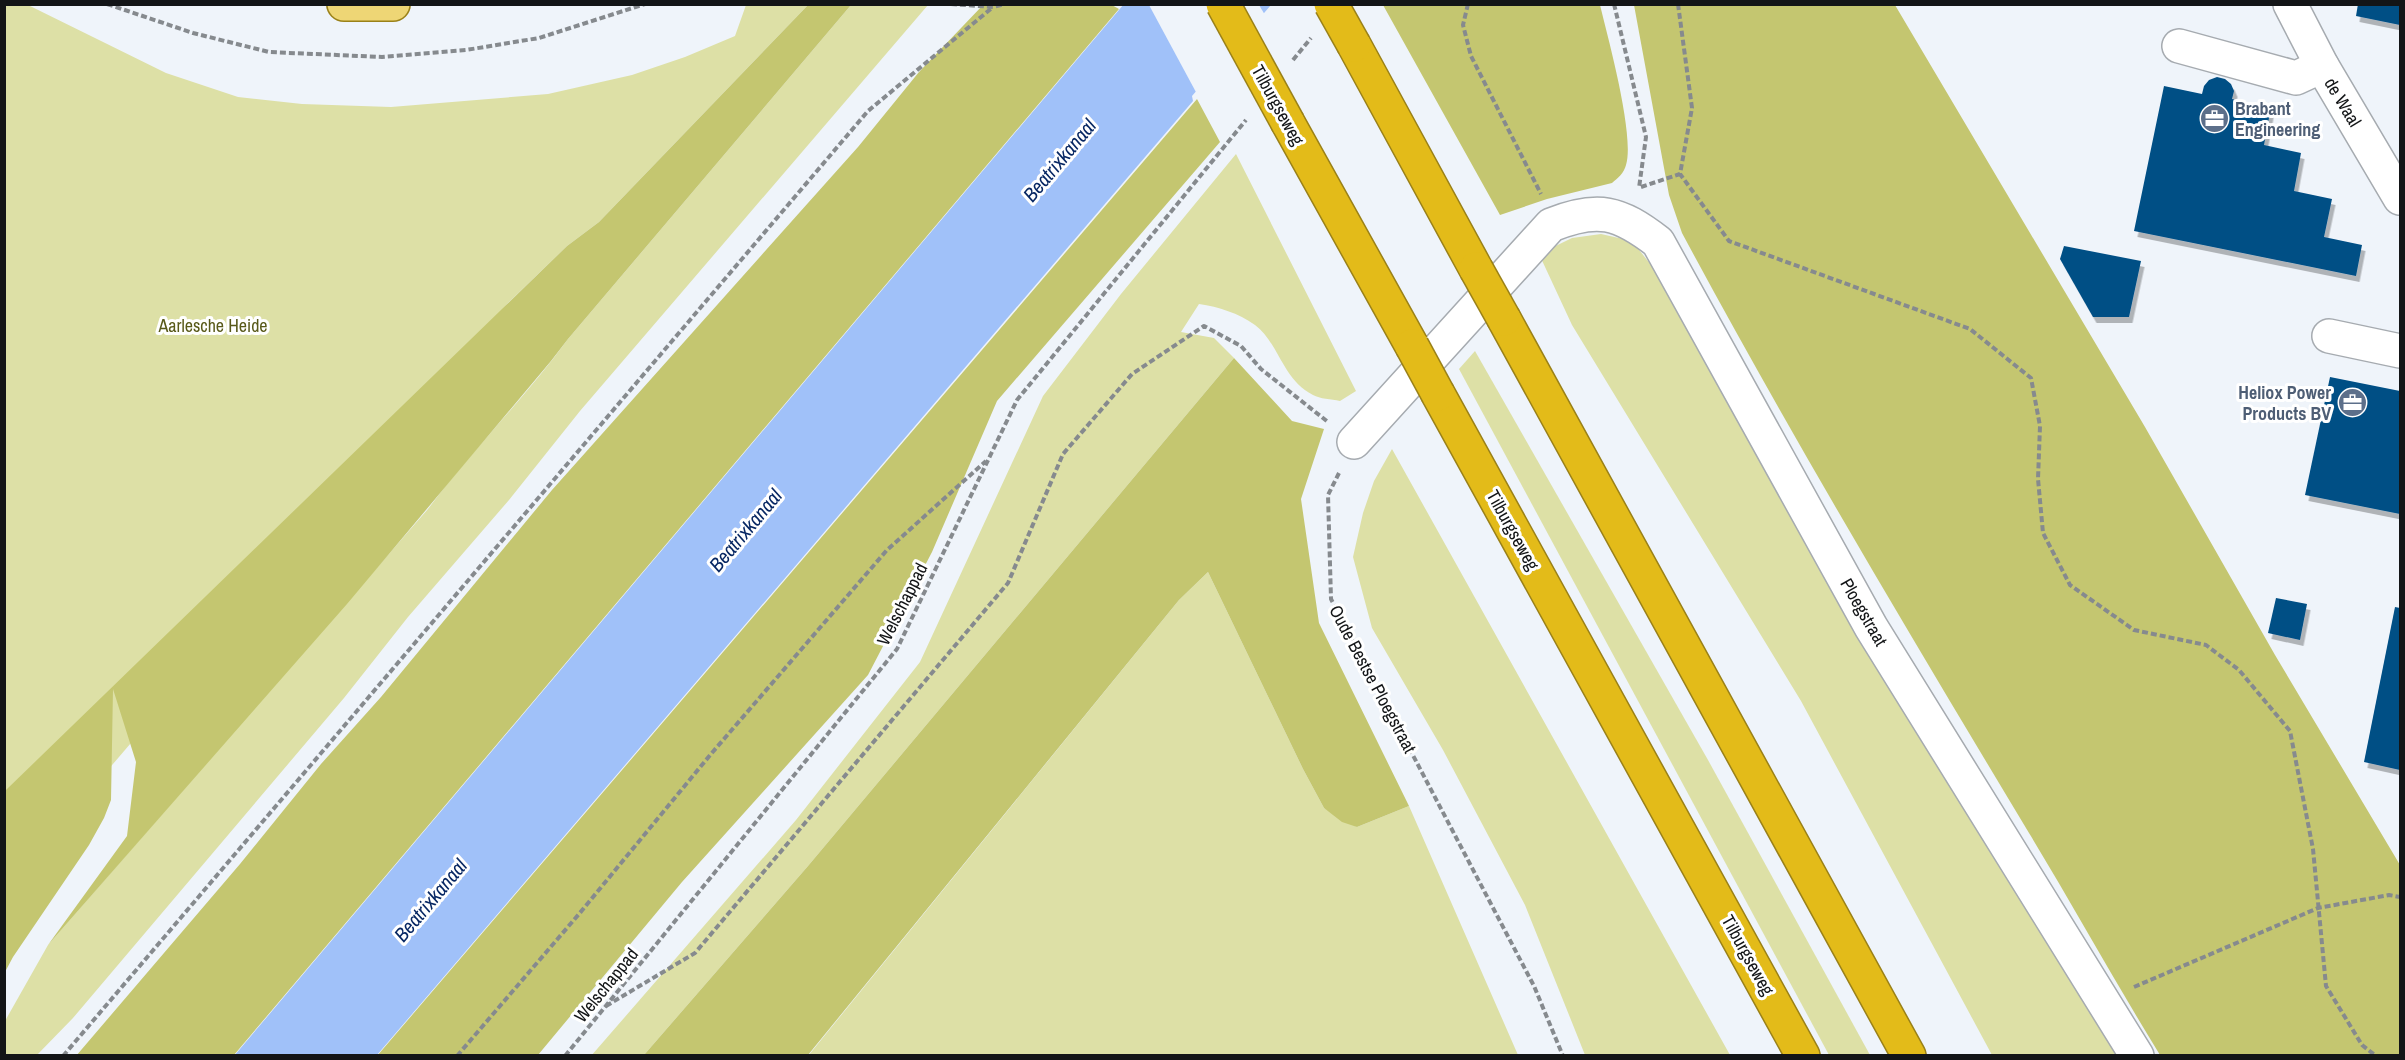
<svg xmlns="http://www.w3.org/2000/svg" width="2405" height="1060" viewBox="0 0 2405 1060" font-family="'Archivo Narrow',sans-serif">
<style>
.green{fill:#dde0a6}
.forest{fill:#c4c670}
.water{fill:#a0c1f9}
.pier{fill:#eff4fa}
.building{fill:#044f85;filter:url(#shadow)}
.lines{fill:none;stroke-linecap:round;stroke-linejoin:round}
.minor-casing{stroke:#a6abb0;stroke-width:36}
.major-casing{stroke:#9a8118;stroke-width:36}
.highway-casing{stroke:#9a8118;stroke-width:36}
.path{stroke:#868a8e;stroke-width:4;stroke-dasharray:6 3;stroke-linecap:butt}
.minor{stroke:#fff;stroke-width:33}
.major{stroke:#eed675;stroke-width:33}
.highway{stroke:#e3bb19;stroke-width:33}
.highway-bridge-casing{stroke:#9a8118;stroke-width:36;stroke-linecap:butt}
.highway-bridge{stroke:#e3bb19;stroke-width:33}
.labels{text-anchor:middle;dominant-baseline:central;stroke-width:6;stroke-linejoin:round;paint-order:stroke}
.street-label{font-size:18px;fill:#131517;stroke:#fff}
.service-label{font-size:18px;font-weight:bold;fill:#4e5e75;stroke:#fff;text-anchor:start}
.park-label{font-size:18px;fill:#585919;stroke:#fff}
.water-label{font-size:20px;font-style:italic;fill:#072763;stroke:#fff}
</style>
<defs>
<filter id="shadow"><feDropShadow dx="3.5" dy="6" stdDeviation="0" flood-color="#0004"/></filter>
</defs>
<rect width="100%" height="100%" fill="#eff4fa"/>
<g class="green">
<polygon points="5,5 28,5 166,73 238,97 302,104 391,107 548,94 632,75 685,57 735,36 746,5 808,5 599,222 567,246 508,303 5,890"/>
<path d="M 851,5 L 928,5 L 580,411 L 509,500 L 408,617 L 344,698 L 73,1018 L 37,1055 L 5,1056 L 5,1021 L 48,945 L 428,509 C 472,450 525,398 568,339 Z"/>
<path d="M 1236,154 L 1356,391 L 1340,401 C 1331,399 1320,399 1313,395 C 1282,379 1279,343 1255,325 C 1238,313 1219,307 1199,304 L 1181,332 L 1214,338 L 1234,358 L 808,866 L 644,1055 L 591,1056 L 796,820 L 920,662 L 1043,396 L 1121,294 Z"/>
<polygon points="1601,234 1632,241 1663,280 2127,1055 1992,1055 1801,701 1572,325 1539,254 1572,238"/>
<polygon points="1475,351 1708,760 1870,1055 1829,1055 1459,369"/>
<polygon points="1392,449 1730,1055 1585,1055 1525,905 1443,750 1372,628 1353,557 1363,513 1374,481"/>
<polygon points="1208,572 1303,769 1324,808 1357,827 1409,806 1518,1055 808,1056 1179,600"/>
</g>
<g class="forest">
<polygon points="1110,4 1119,9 234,1055 76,1056 240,864 321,764 381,697 552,490 858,147 919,72 983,5"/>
<polygon points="808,5 851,5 568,339 551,361 347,604 48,945 127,836 136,762 113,689 111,800 104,818 89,845 13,957 5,972 4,794 6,790 567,246 599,222"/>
<path d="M 1383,5 L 1600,5 C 1608,38 1635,136 1626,165 C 1624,173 1618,178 1612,183 L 1547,199 L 1500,215 Z"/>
<path d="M 1634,5 L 1895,5 L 2145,427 L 2275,655 L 2400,865 L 2400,1055 L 2160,1055 C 2115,982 2074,907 2029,833 C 1910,635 1791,436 1682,233 L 1669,195 Z"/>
<polygon points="1197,99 1220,142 997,401 932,552 868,675 682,882 538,1055 377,1056"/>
<polygon points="1234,358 1292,421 1324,429 1301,499 1319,623 1409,806 1357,827 1342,822 1324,808 1303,769 1208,572 1179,600 808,1055 644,1055 808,866"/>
</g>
<polygon class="water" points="1124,4 1271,5 1192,96 1193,101 377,1055 234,1056"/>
<polygon class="pier" points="1149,5 1259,5 1265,15 1197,94"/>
<g class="building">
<polygon points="2358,4 2400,4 2400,25 2356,16"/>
<polygon points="2217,77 2225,79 2231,84 2234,91 2232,99 2271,107 2264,145 2301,153 2294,191 2332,199 2324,237 2362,245 2356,276 2134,231 2164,86 2202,94 2204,86 2209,80"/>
<polygon points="2064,246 2141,261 2129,317 2093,317 2060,259"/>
<polygon points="2330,377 2400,391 2400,514 2305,495"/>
<polygon points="2276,598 2307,604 2300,640 2268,633"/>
<polygon points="2395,607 2400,608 2400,770 2364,762"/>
</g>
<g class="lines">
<defs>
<g id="minor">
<polyline points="2290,4 2322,66 2400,198"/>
<polyline points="2179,46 2296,78 2322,66"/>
<polyline points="2329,336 2400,351"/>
<path d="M 1354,442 L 1551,225 C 1598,206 1619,212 1658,242 L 1871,627 L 2137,1056"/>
</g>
<polyline id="major" points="344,4 393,4"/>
<g id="highway">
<polyline points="1354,45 1476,269"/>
<polyline points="1288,123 1412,346"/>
<polyline points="1504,319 1909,1056"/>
<polyline points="1438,394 1803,1056"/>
</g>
</defs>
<use href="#minor" class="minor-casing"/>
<use href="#major" class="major-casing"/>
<use href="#highway" class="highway-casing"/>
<g class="path">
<polyline points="107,4 193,33 269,52 382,57 466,50 539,38 645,4"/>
<polyline points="951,4 993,7 1005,4"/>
<polyline points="1468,4 1463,25 1471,56 1541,194"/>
<polyline points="1614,4 1646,137 1639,188"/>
<polyline points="1678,4 1692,108 1680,174 1729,241 1970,329 2031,378 2040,426 2038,479 2043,533 2070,585 2134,630 2206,645 2239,670 2290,731 2313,849 2326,986 2362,1045 2376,1056"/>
<polyline points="1293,60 1311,38"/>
<polyline points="1641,187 1680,174"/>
<polyline points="1339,473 1328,495 1331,599 1534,986 1563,1056"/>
<polyline points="2134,987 2318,908 2389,895 2400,897"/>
<polyline points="606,1006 695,953 1008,583 1063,454 1132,374 1204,326 1241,346 1261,369 1328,422"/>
<polyline points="63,1056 868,111 993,7"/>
<polyline points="457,1056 579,914 711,754 887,550 986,461"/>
<polyline points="565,1056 897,649 1017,400 1246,120"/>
</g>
<use href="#minor" class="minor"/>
<use href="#major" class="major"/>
<use href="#highway" class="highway"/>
<defs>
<g id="highway-bridge">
<polyline points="1223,4 1288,123"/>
<polyline points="1331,4 1354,45"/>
<polyline points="1476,269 1504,319"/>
<polyline points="1412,346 1438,394"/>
</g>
</defs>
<use href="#highway-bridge" class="highway-bridge-casing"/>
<use href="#highway-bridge" class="highway-bridge"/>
</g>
<defs>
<symbol id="office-disc" viewBox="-11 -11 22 22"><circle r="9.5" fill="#5c6f8a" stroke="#fff"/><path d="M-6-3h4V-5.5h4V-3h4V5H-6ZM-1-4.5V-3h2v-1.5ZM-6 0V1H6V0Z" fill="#fff"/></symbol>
</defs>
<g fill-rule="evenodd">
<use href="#office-disc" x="2198" y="102" width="33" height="33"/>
<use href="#office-disc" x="2336" y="386" width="33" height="33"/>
</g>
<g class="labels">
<g class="street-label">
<text transform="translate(2343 102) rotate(59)">de Waal</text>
<text transform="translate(1278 105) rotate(61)">Tilburgseweg</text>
<text transform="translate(1513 530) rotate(61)">Tilburgseweg</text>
<text transform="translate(902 604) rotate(-63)">Welschappad</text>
<text transform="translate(1864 612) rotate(60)">Ploegstraat</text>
<text transform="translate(1373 679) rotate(62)">Oude Bestse Ploegstraat</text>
<text transform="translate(1748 955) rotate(61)">Tilburgseweg</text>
<text transform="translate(606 985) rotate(-51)">Welschappad</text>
</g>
<g class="service-label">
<text x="2235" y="108">Brabant<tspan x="2235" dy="21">Engineering</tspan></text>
<text x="2331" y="392" text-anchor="end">Heliox Power<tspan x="2331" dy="21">Products BV</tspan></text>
</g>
<g class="park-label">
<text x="213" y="325">Aarlesche Heide</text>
</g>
<g class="water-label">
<text transform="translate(1059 160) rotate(-50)">Beatrixkanaal</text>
<text transform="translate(745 530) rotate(-50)">Beatrixkanaal</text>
<text transform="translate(430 900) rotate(-50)">Beatrixkanaal</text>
</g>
</g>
<rect width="2405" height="1060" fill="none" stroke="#131517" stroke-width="12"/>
</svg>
